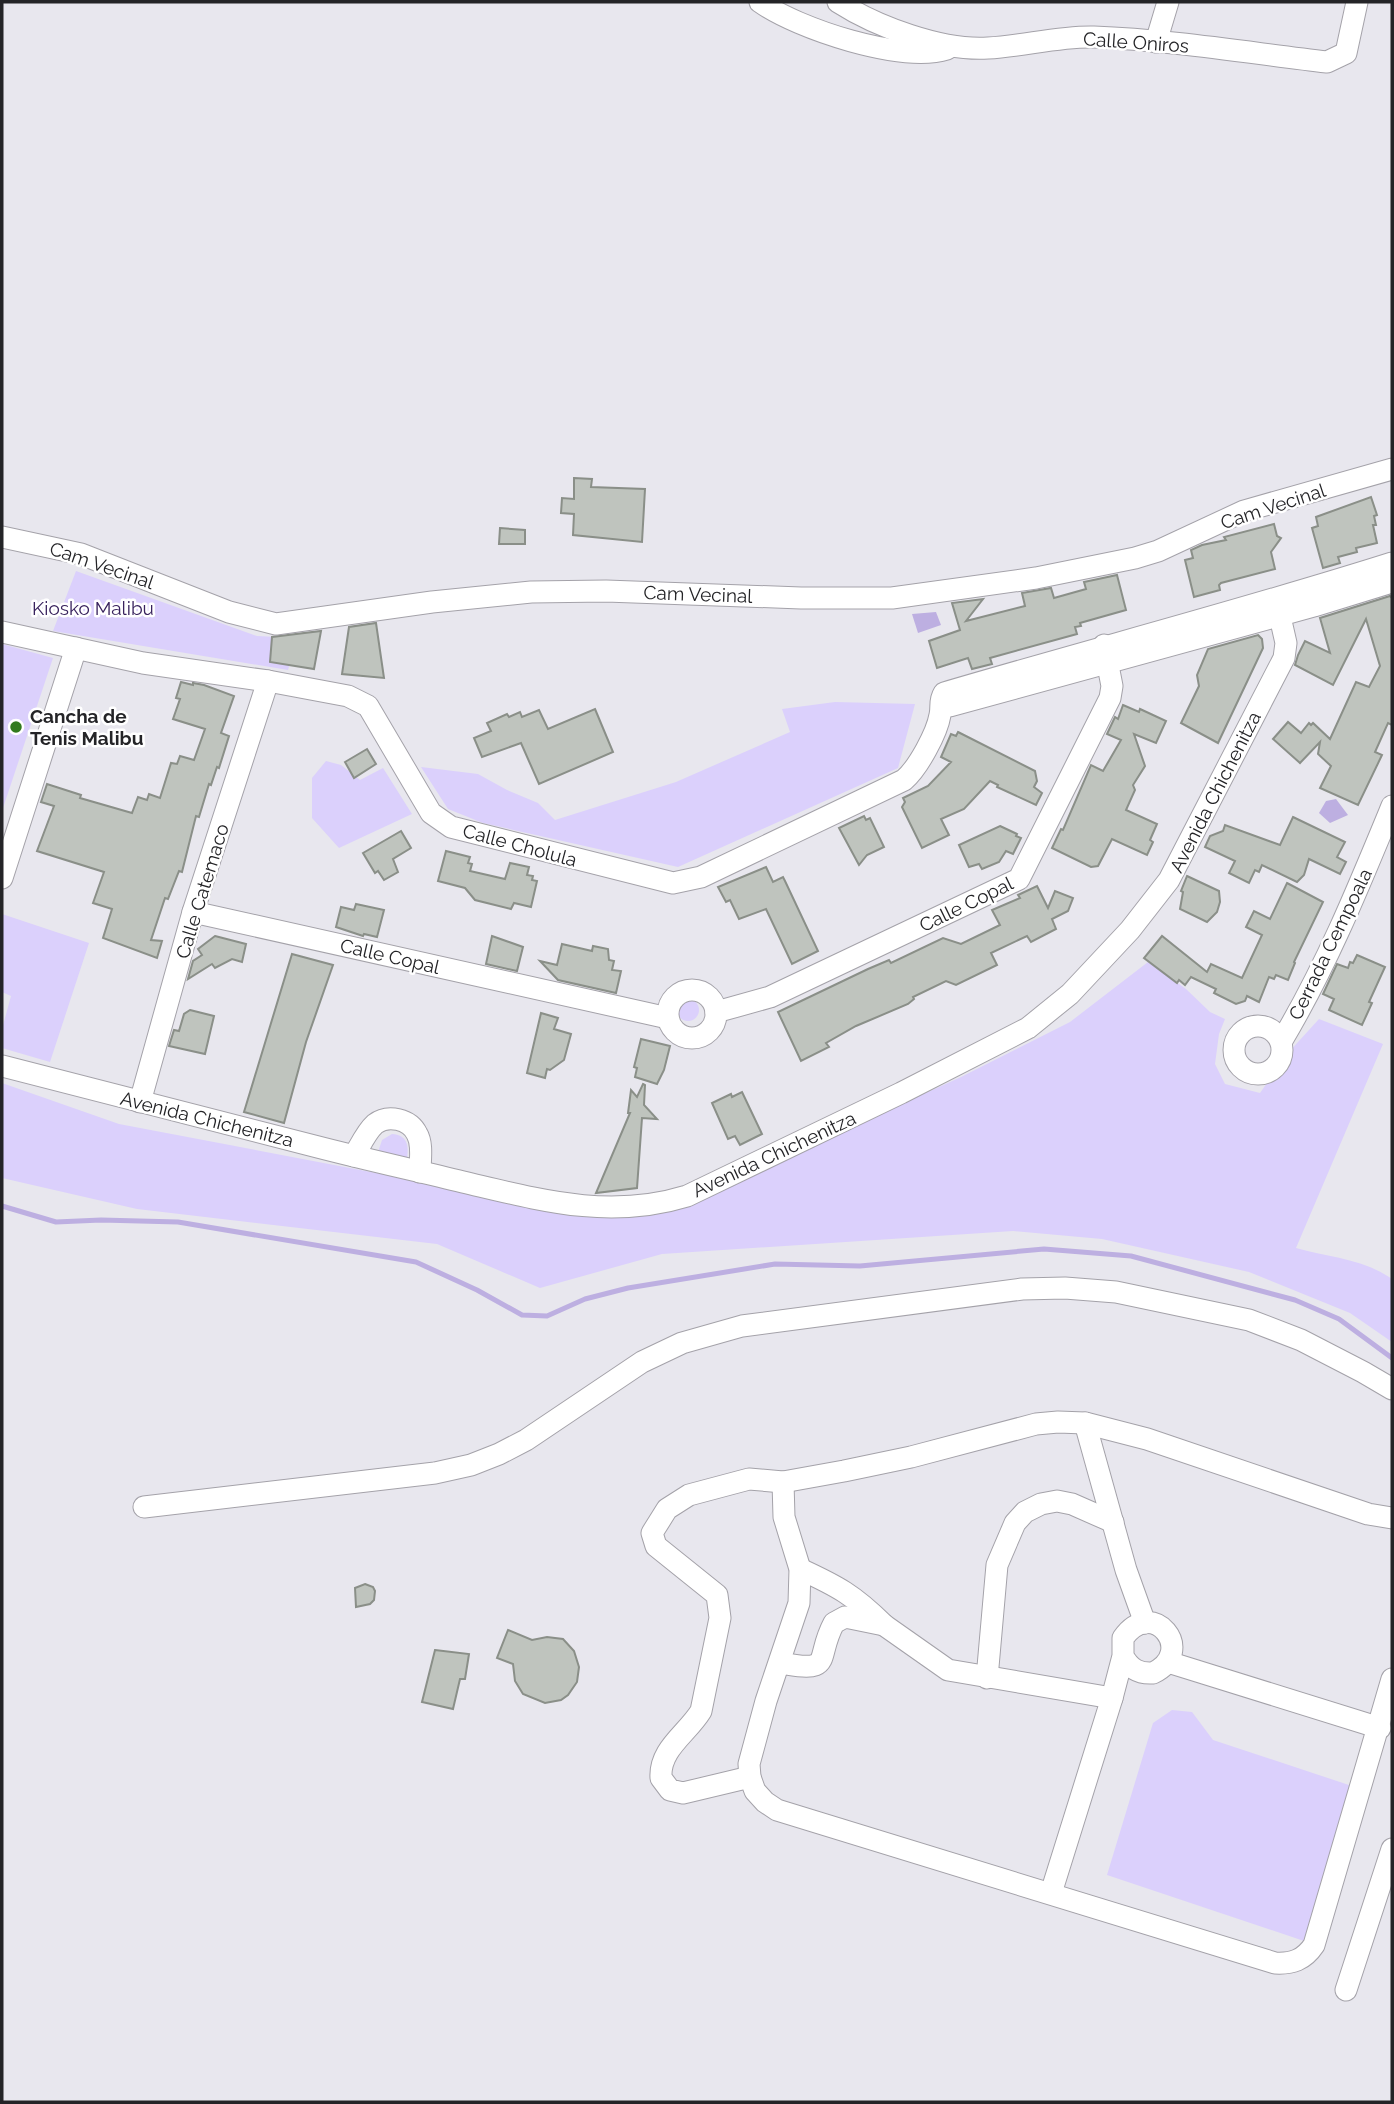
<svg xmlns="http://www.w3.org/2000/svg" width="1394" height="2104" viewBox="0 0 1394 2104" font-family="Raleway,sans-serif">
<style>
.green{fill:#dbd0fc}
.water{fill:#bdafe1}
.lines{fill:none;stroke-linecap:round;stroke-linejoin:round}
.stream{stroke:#bdafe1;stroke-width:5}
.building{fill:#bfc4be;stroke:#8a8f88;stroke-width:2}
.minor-casing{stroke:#a4a2a9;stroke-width:23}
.minor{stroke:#fff;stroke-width:21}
.poi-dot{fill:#327a1e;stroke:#fff;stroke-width:2.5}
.labels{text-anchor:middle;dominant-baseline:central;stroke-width:5;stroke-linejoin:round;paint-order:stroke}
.street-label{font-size:19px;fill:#242427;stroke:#fff}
.park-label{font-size:19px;fill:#38225d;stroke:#fff}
.poi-label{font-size:19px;font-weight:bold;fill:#242427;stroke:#fff;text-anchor:start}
</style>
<rect width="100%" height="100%" fill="#e8e7ee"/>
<g class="green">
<polygon points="76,571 257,636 297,638 288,670 53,631"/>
<polygon points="2,644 53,658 2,811"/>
<polygon points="835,702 915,704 898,768 678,867 483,823 448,809 421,767 478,774 507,790 538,803 555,820 676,782 790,732 782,709"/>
<polygon points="326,761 341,765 360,780 383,768 412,814 339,848 312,818 312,778"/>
<polygon points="2,914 89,943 50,1062 2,1048 2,1029 11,996 2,992"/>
<path d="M 1148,962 L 1186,989 L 1210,1012 L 1225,1019 L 1219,1034 L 1215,1064 L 1225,1084 L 1260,1093 L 1288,1053 L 1319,1019 L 1383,1044 L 1296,1248 C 1328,1257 1364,1259 1392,1279 L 1392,1342 L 1350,1313 L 1249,1272 L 1102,1239 L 1013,1231 L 662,1254 L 540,1288 L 437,1244 L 137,1209 L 2,1178 L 2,1083 L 119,1124 L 570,1210 L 673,1208 L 961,1077 L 1070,1022 Z"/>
<circle cx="688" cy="1010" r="11"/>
<path d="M 392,1134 C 407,1135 409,1145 407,1158 L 378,1152 L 382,1140 Z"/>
<polygon points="1172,1710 1192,1712 1213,1740 1358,1788 1310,1943 1107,1875 1153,1723"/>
</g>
<g class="water">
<polygon points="936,612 941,625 918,633 912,614"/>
<polygon points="1336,799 1348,815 1330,823 1319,813 1326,801"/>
</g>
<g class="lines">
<polyline class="stream" points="2,1206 56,1222 101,1220 178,1222 416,1262 477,1290 522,1315 547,1316 585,1299 628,1288 775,1264 860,1266 1044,1249 1131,1256 1295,1300 1339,1319 1392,1358"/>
</g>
<g class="building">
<polygon points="574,478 592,479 591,487 645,489 642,542 573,535 574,514 561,513 562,498 574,499"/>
<polygon points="1371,497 1377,515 1374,516 1376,525 1373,525 1377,543 1356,548 1357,552 1338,557 1340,563 1323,568 1312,528 1318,526 1316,517"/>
<polygon points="1274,524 1277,536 1281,538 1271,552 1275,569 1221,583 1219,585 1220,590 1194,597 1185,560 1193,558 1191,550 1202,545 1226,540 1224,537"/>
<polygon points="500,528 525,530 525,544 499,544"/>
<polygon points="1117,575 1126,610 1080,623 1081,626 1075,627 1077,634 990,658 992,664 972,669 968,658 937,668 929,641 960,630 952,603 983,599 966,621 1025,606 1022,593 1051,588 1054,598 1086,589 1084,582"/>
<polygon points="1390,596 1392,598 1392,725 1388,723 1375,752 1382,755 1358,805 1320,788 1331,766 1318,754 1320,742 1300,763 1273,739 1288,722 1301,733 1309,723 1311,725 1313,723 1330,739 1356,682 1369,687 1380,666 1366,619 1333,685 1295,665 1298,655 1305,641 1330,653 1320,618"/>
<polygon points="376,623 384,678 342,674 349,627"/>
<polygon points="321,631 314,669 270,662 272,637"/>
<polygon points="1258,635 1262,639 1263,648 1218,743 1181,723 1199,686 1197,675 1208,649"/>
<polygon points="181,682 193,685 193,683 204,685 234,696 221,733 229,736 219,768 217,767 211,785 209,784 199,817 196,816 182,872 179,871 168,899 165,898 151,940 162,941 157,958 103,938 112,909 93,903 104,872 37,851 54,806 41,802 47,784 81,795 80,798 132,813 138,797 147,800 149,794 160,798 171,763 177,764 180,756 194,760 205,729 173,719 180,699 176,698"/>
<polygon points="1123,705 1139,712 1140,709 1166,721 1156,743 1134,734 1145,766 1133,785 1135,790 1126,810 1157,824 1150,840 1153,842 1147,855 1112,839 1098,866 1091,867 1052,848 1061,829 1063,830 1091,765 1103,771 1121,740 1107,734 1115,717 1118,719"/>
<polygon points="595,709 613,752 539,784 521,743 482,757 474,738 491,731 487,723 507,714 509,717 520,712 522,717 539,710 548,729"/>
<polygon points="958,732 1035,771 1037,781 1034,787 1042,793 1036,805 997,787 998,785 990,781 964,809 941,819 949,835 922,848 902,807 905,802 903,798 928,786 951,762 941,757 951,734 956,736"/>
<polygon points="367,749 376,764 354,778 345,762"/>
<polygon points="864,816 866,820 870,818 884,847 867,855 859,865 839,828"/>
<polygon points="1293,817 1345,842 1337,857 1346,862 1340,874 1309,859 1304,875 1297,882 1262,865 1259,872 1255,870 1249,883 1229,873 1235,861 1205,847 1210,836 1223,831 1225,825 1280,845"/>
<polygon points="1000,826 1017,834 1016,836 1021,838 1013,854 1006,851 999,862 982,869 979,864 969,867 959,845"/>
<polygon points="401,831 411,848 393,859 398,872 384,880 378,871 375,873 363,853"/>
<polygon points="446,851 470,857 468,863 472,864 470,871 505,879 510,863 529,867 527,875 533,876 532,880 537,881 531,907 514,903 511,909 475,900 465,888 438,881"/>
<polygon points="766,867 773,882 783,877 785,881 818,951 792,964 766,909 739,919 730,900 726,902 718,887"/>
<polygon points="1187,876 1219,891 1220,902 1217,912 1207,922 1180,909 1183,892 1181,891"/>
<polygon points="1287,883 1323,902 1294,962 1295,963 1288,980 1276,975 1274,979 1269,977 1259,1002 1247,996 1245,1001 1236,1004 1214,993 1216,989 1191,977 1185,985 1179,980 1177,983 1144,958 1162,936 1207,972 1211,964 1242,978 1262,935 1246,927 1254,911 1270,919"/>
<polygon points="1037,886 1048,908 1055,891 1073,898 1068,911 1052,919 1056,929 1031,942 1027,936 991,953 997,965 956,985 946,981 913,997 914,999 908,1004 856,1026 826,1043 829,1047 801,1061 778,1012 868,969 889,960 891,963 943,938 961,944 1000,925 992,910 1020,898 1018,895"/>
<polygon points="356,904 384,910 377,937 364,934 363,936 336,927 341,907 354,910"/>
<polygon points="215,936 246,944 242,962 232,959 215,968 212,964 188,979 193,961 202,955 198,949"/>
<polygon points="492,936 523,947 517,971 486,964"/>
<polygon points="562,944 592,951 593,946 608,949 609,960 614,961 612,970 621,971 616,993 558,980 540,961 557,965"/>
<polygon points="292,954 333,965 306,1042 284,1123 244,1112"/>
<polygon points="1357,955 1385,967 1369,1002 1372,1003 1362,1025 1329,1010 1334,999 1323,994 1337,964 1348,968 1350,962 1353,963"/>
<polygon points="190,1010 214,1016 205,1054 169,1046 174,1030 179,1031 184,1014"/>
<polygon points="541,1013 558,1018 554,1029 571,1034 564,1060 550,1070 547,1069 545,1078 527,1073"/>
<polygon points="641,1039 670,1046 664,1070 657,1084 635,1077 637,1068 634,1067"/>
<polygon points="643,1084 645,1085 644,1105 657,1119 642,1118 637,1188 596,1193 630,1113 628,1113 631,1090 637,1097"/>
<polygon points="742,1092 762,1134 740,1145 735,1136 728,1139 712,1103 731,1094 732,1097"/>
<polygon points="365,1584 373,1587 375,1591 374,1600 370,1604 356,1607 355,1588"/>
<polygon points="508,1630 532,1640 547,1637 563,1639 574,1651 579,1667 577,1682 568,1695 561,1700 545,1703 523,1694 515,1681 513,1664 497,1658"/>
<polygon points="435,1650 469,1654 465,1679 460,1679 453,1709 422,1702"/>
</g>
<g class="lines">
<defs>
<g id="minor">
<path d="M 760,2 C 798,29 902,63 947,49"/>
<path d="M 838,2 C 877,27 942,51 988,48 C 1024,46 1059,36 1094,37 C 1172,40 1250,53 1327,62 L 1346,53 L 1357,2"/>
<polyline points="1156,42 1168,2"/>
<polyline points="2,537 81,554 229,612 276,624 432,602 531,592 606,591 801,598 892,598 1036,578 1135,558 1158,551 1244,511 1392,469"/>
<path d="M 2,632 L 143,663 L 268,681 L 348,696 L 368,706 L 431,813 L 451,827 L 673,883 L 701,877 L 904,780 C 918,768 937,733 940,715 C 942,706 939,701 944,693 C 1093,649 1244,610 1392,563"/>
<polyline points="950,706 1314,606 1392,582"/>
<polyline points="2,878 76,648"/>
<polyline points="193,912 668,1018"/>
<circle cx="692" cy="1014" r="24"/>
<polyline points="716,1012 770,997 1019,879 1110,698 1112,686 1104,645"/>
<circle cx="1258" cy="1050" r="24"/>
<path d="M 1281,1042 C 1326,967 1359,886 1392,806"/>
<path d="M 2,1066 C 106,1093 210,1120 314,1146 C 364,1159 414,1170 463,1182 C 540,1200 609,1220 687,1196 L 901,1093 L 1028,1028 L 1070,994 L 1130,930 L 1169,880 L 1284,658 L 1286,643 L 1276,599"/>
<polyline points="140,1102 193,912 268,681"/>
<path d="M 354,1156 C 360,1146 366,1132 375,1124 C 388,1114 410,1119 417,1134 C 423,1144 420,1161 420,1172"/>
<polyline points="1085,1423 1126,1570 1145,1623"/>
<path d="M 783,1482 L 784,1517 L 800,1569 L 799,1603 L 766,1701 L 749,1764 L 750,1777 L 755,1791 L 765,1802 L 777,1810 L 1275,1963 C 1292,1964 1304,1960 1314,1945 L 1392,1679"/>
<polyline points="144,1507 435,1473 471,1465 499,1454 526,1440 642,1362 682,1343 742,1326 1022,1289 1065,1288 1116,1292 1249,1320 1301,1340 1363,1372 1392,1389"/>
<path d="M 800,1569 C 837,1586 854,1595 884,1625"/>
<polyline points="1168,1662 1380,1728"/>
<path d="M 780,1663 C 836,1673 814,1660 834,1623 L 845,1617 L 884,1625 L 948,1670 L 1112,1698"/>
<polyline points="987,1678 997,1565 1015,1523 1025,1512 1041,1504 1057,1501 1072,1504 1113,1522"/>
<path d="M 750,1777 L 683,1793 L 670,1790 L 661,1778 C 659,1749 687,1734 701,1711 L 720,1618 L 717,1595 L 656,1546 L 652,1533 L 667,1509 L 689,1495 L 749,1479 L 783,1482 L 844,1471 L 911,1457 L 1036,1424 L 1058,1422 L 1085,1423 L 1147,1439 L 1368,1514 L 1392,1518"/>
<path d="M 1051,1893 L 1112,1698 L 1123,1656 L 1123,1638 C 1152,1596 1198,1651 1153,1673 C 1139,1674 1130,1669 1123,1656"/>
<polyline points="1346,1990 1392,1849"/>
</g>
</defs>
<use href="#minor" class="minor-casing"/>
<use href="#minor" class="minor"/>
</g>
<circle class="poi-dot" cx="16" cy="727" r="7"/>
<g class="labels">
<g class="street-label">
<text transform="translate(1136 42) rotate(4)">Calle Oniros</text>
<text transform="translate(1273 506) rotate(-18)">Cam Vecinal</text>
<text transform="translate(102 565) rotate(19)">Cam Vecinal</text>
<text transform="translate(698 594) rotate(2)">Cam Vecinal</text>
<text transform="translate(1215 792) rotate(-63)">Avenida Chichenitza</text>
<text transform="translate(520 845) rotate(15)">Calle Cholula</text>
<text transform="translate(202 891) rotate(-73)">Calle Catemaco</text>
<text transform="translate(966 904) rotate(-26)">Calle Copal</text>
<text transform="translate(1330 944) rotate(-64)">Cerrada Cempoala</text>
<text transform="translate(390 956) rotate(13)">Calle Copal</text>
<text transform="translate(207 1119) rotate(14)">Avenida Chichenitza</text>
<text transform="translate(774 1154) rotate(-25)">Avenida Chichenitza</text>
</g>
<g class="park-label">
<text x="93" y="608">Kiosko Malibu</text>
</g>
<g class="poi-label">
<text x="30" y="716">Cancha de<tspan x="30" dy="22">Tenis Malibu</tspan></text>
</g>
</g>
<rect width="1394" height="2104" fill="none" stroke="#242427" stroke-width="7"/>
</svg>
